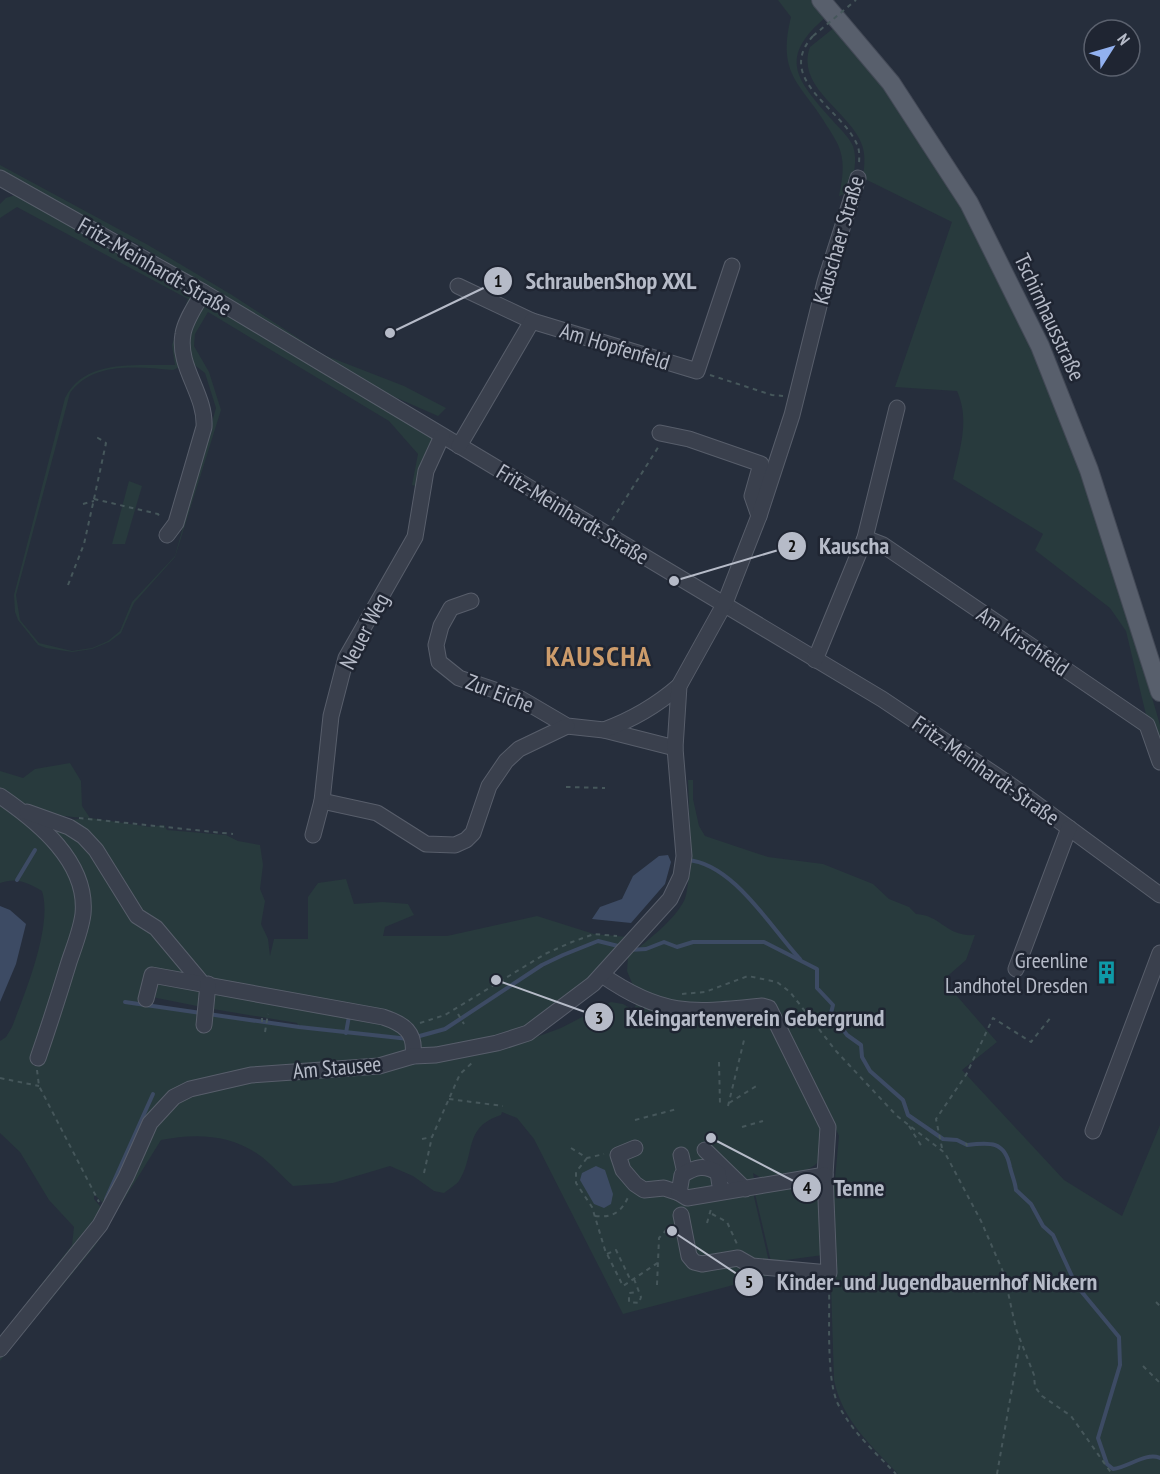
<svg xmlns="http://www.w3.org/2000/svg" width="1160" height="1474" viewBox="0 0 1160 1474" font-family="'PT Sans Narrow',sans-serif">
<style>
.green{fill:#283a3d;fill-rule:evenodd}
.water{fill:#3d4b64}
.lines{fill:none;stroke-linecap:round;stroke-linejoin:round}
.stream{stroke:#3d4b64;stroke-width:4}
.minor-casing{stroke:#585e6b;stroke-width:17}
.major-casing{stroke:#434956;stroke-width:20}
.path{stroke:#46575b;stroke-width:2;stroke-dasharray:4.5 4.5;stroke-linecap:butt}
.minor{stroke:#3a404d;stroke-width:15}
.major{stroke:#585f6c;stroke-width:18}
.path-bridge{stroke:#46575b;stroke-width:2;stroke-dasharray:4.5 4.5;stroke-linecap:butt}
.labels{text-anchor:middle;dominant-baseline:central;stroke-width:5;stroke-linejoin:round;paint-order:stroke}
.street-label{font-size:22px;fill:#b6bbc8;stroke:#1f2532}
.poi-label{font-size:22px;fill:#b6bbc8;stroke:#1f2532;text-anchor:end}
.district-label{font-size:28px;font-weight:bold;letter-spacing:1.5px;fill:#cd9c6b;stroke:#1f2532}
.leader{fill:none;stroke:#b6bbc8;stroke-width:2}
.callout-dot{fill:#b6bbc8;stroke:#1f2532;stroke-width:2}
.mark-label{font-size:18px;text-anchor:middle;font-weight:bold;fill:#111}
.callout-label{font-size:24px;text-anchor:middle;font-weight:bold;fill:#b6bbc8;stroke:#1f2532;stroke-width:5;stroke-linejoin:round;paint-order:stroke}
</style>
<rect width="100%" height="100%" fill="#262e3c"/>
<g class="green">
<path d="M 778,0 L 812,0 L 827,16 C 777,58 796,79 833,121 C 839,128 849,137 853,146 C 858,160 853,178 850,192 L 839,196 C 842,181 845,165 840,150 C 838,143 833,136 829,129 C 803,84 776,77 791,17 Z"/>
<path d="M 835,27 C 906,113 972,210 1018,313 C 1076,441 1116,577 1156,711 L 1160,725 L 1160,746 L 1147,719 L 1126,631 L 1110,608 L 1035,550 L 1043,534 L 953,479 C 960,448 970,420 957,391 L 895,387 L 952,222 L 863,178 C 864,167 866,156 862,145 C 850,111 795,88 810,47 Z"/>
<polygon points="0,165 148,245 232,295 324,355 404,386 446,408 438,416 374,388 139,245 0,172"/>
<path d="M 15,195 L 192,292 L 182,366 L 173,370 C 138,367 93,361 70,393 L 16,595 L 20,620 L 39,643 L 72,651 L 92,648 L 108,641 L 120,631 L 132,602 L 175,556 L 216,408 L 205,373 L 192,363 L 186,343 L 199,310 L 209,303 L 427,432 L 432,438 L 419,487 L 412,485 L 418,454 L 389,421 L 208,312 L 195,334 L 194,346 L 209,372 L 221,410 L 175,557 L 134,603 L 121,633 L 109,642 L 92,649 L 72,652 L 46,648 L 38,645 L 18,620 L 15,612 L 14,595 L 65,398 C 85,358 137,366 175,365 L 172,345 L 188,299 L 17,207 L 0,218 L 0,204 L 6,198 Z"/>
<polygon points="129,481 142,486 125,544 112,544"/>
<path d="M 70,763 L 81,781 L 82,806 L 90,818 L 150,827 L 164,825 L 167,830 L 226,835 L 238,841 L 260,845 L 263,865 L 260,889 L 265,901 L 261,924 L 268,939 L 270,956 L 274,939 L 308,939 L 308,897 L 318,883 L 346,879 L 354,904 L 383,902 L 408,904 L 414,915 L 385,927 L 383,936 L 447,936 L 537,916 L 594,934 L 628,937 L 604,965 L 566,1000 L 524,1030 L 377,1063 L 170,1095 L 107,1207 L 94,1194 L 94,1199 L 104,1211 L 0,1345 L 0,1337 L 72,1245 L 74,1227 L 49,1200 L 20,1152 L 0,1133 L 0,1041 L 6,1037 L 12,1027 C 25,993 53,925 42,891 C 27,882 16,877 0,883 L 0,801 L 63,821 L 88,818 C 51,816 32,812 0,791 L 0,771 L 23,778 L 35,769 ZM 138,914 L 211,983 L 272,989 L 288,996 L 211,989 L 207,1008 L 297,1023 L 299,1027 L 145,1004 L 152,976 L 202,983 L 137,916 Z"/>
<path d="M 688,780 L 693,780 L 693,799 L 699,826 L 705,836 L 768,857 L 823,864 L 873,884 L 889,899 L 909,907 L 916,914 C 941,915 946,937 975,935 L 966,960 L 943,980 L 997,1042 L 962,1070 L 1064,1180 L 1122,1216 L 1160,1125 L 1160,1474 L 898,1474 C 871,1445 842,1420 834,1380 L 828,1191 L 835,1179 L 839,1136 L 823,1100 L 799,1077 C 808,1096 837,1147 815,1165 C 802,1175 780,1176 765,1180 L 753,1173 L 755,1184 L 752,1188 L 772,1275 L 623,1314 L 534,1139 L 517,1118 L 502,1112 L 501,1115 C 463,1127 476,1154 459,1181 C 456,1185 449,1189 444,1193 L 434,1191 L 413,1176 L 390,1166 L 333,1183 L 293,1186 C 283,1177 273,1166 262,1157 C 232,1134 196,1133 161,1140 L 95,1246 L 0,1361 L 0,1356 L 91,1243 L 153,1128 C 175,1098 209,1084 246,1080 C 266,1078 270,1088 290,1075 L 512,1046 L 561,1028 L 611,1002 L 623,1004 L 633,1010 L 639,1000 L 627,971 L 628,957 C 647,940 672,923 684,901 C 693,883 689,803 688,780 Z"/>
<polygon points="157,978 206,987 202,1007 152,997"/>
<polygon points="816,1183 819,1186 823,1255 771,1262 755,1194"/>
</g>
<g class="water">
<polygon points="668,855 671,862 665,884 631,923 592,919 600,907 622,899 633,876 659,856"/>
<polygon points="0,906 10,910 26,924 16,964 0,1002"/>
<polygon points="596,1166 605,1170 613,1194 611,1204 604,1208 594,1204 580,1180 582,1173"/>
</g>
<g class="lines">
<g class="stream">
<path d="M 687,860 C 733,863 771,928 800,959"/>
<polyline points="17,880 35,850"/>
<path d="M 629,950 L 646,949 L 664,942 L 677,947 L 693,942 L 764,942 L 817,969 L 817,988 L 833,1005 L 831,1013 L 847,1035 L 861,1045 L 862,1057 L 870,1071 L 903,1100 L 908,1115 L 943,1139 L 957,1140 L 967,1145 C 990,1142 1005,1141 1010,1167 C 1012,1176 1015,1181 1016,1190 L 1031,1204 L 1043,1226 L 1053,1235 L 1076,1285 L 1119,1337 L 1120,1365 L 1098,1438 L 1107,1464 L 1113,1469 C 1129,1467 1146,1452 1160,1458"/>
<polyline points="125,1002 201,1013"/>
<polyline points="208,1014 299,1027 409,1039"/>
<polyline points="346,1033 349,1016"/>
<polyline points="416,1037 445,1029 542,965 563,955 598,941 622,947"/>
<polyline points="106,1199 153,1094"/>
</g>
<defs>
<g id="minor">
<polyline points="0,178 203,292 882,699 1009,784 1160,895"/>
<polyline points="458,286 532,321"/>
<polyline points="660,433 689,439 761,464 752,496 759,516"/>
<polyline points="459,446 532,321 697,371 732,266"/>
<path d="M 167,535 L 176,523 L 204,427 C 206,394 177,367 183,334 C 185,320 197,304 203,292"/>
<polyline points="865,538 883,545 1147,725 1160,762"/>
<polyline points="471,601 451,608 441,626 436,645 439,662 459,678 521,699 567,726 604,730 675,748"/>
<polyline points="815,660 865,538 897,408"/>
<path d="M 604,730 C 634,719 656,706 679,686"/>
<path d="M 0,796 C 38,822 88,862 83,914 C 81,930 74,947 69,962 C 59,995 49,1026 38,1058"/>
<polyline points="322,801 377,813 426,844 455,845 466,840 473,833 489,786 506,761 519,749 567,726"/>
<polyline points="27,812 69,827 83,836 96,850 137,916 156,928 202,983"/>
<polyline points="313,835 322,801 331,716 346,658 415,537 426,471 442,436"/>
<polyline points="1016,969 1069,828"/>
<path d="M 602,975 C 663,1017 692,1013 762,1006 L 769,1008 L 828,1127 L 825,1175 L 829,1273 L 752,1266 L 738,1258 L 702,1264 L 694,1262 L 689,1256 L 681,1215"/>
<path d="M 146,999 L 152,975 L 383,1017 C 404,1024 416,1032 413,1056"/>
<polyline points="204,1025 208,984"/>
<polyline points="1093,1131 1160,953"/>
<polyline points="635,1148 618,1155 623,1170 635,1184 644,1190 664,1188 679,1193"/>
<polyline points="705,1150 745,1189"/>
<polyline points="681,1155 685,1173"/>
<path d="M 721,1192 L 718,1173 C 705,1164 695,1167 682,1175 L 679,1193 L 687,1198 L 825,1175"/>
<polyline points="0,1349 100,1225 126,1177 150,1123 174,1097 190,1089 251,1075 379,1066 413,1056 436,1055 497,1043 528,1033 593,984 670,899 681,876 684,856 675,748 679,686 725,603 759,516 792,415 825,282 858,178"/>
</g>
<polyline id="major" points="821,0 891,83 969,203 1040,346 1089,470 1160,692"/>
</defs>
<use href="#minor" class="minor-casing"/>
<use href="#major" class="major-casing"/>
<g class="path">
<path d="M 813,36 C 773,80 845,110 858,147 C 860,153 859,160 859,166"/>
<polyline points="710,375 772,395 783,396"/>
<polyline points="94,499 106,443 98,438 100,435"/>
<polyline points="83,504 94,501"/>
<polyline points="612,520 659,446"/>
<polyline points="68,585 84,544 94,499 158,514 161,519"/>
<polyline points="566,787 605,788"/>
<polyline points="79,818 233,834"/>
<polyline points="682,994 705,992 748,976 777,982 790,992 836,1051 897,1116 945,1153 981,1221 1004,1274 1016,1329 1034,1375 1035,1387 1042,1396 1071,1416 1112,1474"/>
<polyline points="458,1014 464,1024"/>
<polyline points="262,1022 262,1018"/>
<polyline points="420,1023 445,1015 545,954 572,942 594,934 617,936"/>
<polyline points="265,1032 268,1014"/>
<polyline points="719,1062 720,1104"/>
<polyline points="37,1070 39,1086 99,1202"/>
<polyline points="0,1078 39,1086"/>
<polyline points="449,1099 503,1106"/>
<polyline points="729,1103 758,1085"/>
<polyline points="728,1106 745,1036"/>
<polyline points="635,1120 677,1109"/>
<polyline points="909,1126 922,1147"/>
<polyline points="742,1127 763,1121"/>
<polyline points="422,1139 432,1137 460,1074 473,1062"/>
<polyline points="966,1143 967,1146"/>
<polyline points="571,1148 587,1158 604,1154"/>
<polyline points="942,1148 936,1119 966,1075 993,1018 1031,1042 1052,1016"/>
<polyline points="587,1158 576,1172 576,1183 592,1207 605,1250 623,1286 659,1262"/>
<polyline points="424,1173 432,1137"/>
<polyline points="712,1214 727,1222 737,1244"/>
<path d="M 595,1216 C 613,1218 622,1212 629,1195"/>
<polyline points="707,1223 711,1209"/>
<polyline points="607,1254 616,1250 631,1281"/>
<polyline points="634,1279 641,1297 639,1303 629,1302 629,1293 638,1292"/>
<polyline points="657,1285 659,1238 669,1227"/>
<path d="M 829,1286 C 830,1316 826,1375 837,1402 C 850,1430 875,1452 896,1474"/>
<polyline points="1156,1302 1160,1306"/>
<polyline points="1143,1366 1160,1383"/>
<polyline points="997,1474 1020,1343"/>
</g>
<use href="#minor" class="minor"/>
<use href="#major" class="major"/>
<polyline class="path-bridge" points="813,36 856,0"/>
</g>
<defs>
<symbol id="building-bare" viewBox="-9 -9 18 18"><path d="M-4-6H4V6H1V3H-1V6H-4ZM-2.5-4.3h1.7v1.8h-1.7ZM.8-4.3h1.7v1.8H.8ZM-2.5-1h1.7V.8h-1.7ZM.8-1h1.7V.8H.8Z" fill="#0f9aa8" stroke="#1f2532" stroke-width="2.5" paint-order="stroke"/></symbol>
</defs>
<g fill-rule="evenodd">
<use href="#building-bare" x="1090" y="956" width="33" height="33"/>
</g>
<g class="labels">
<g class="street-label">
<text transform="translate(838 240) rotate(-74)">Kauschaer Straße</text>
<text transform="translate(155 266) rotate(30)">Fritz-Meinhardt-Straße</text>
<text transform="translate(1050 317) rotate(65)">Tschirnhausstraße</text>
<text transform="translate(615 346) rotate(17)">Am Hopfenfeld</text>
<text transform="translate(573 514) rotate(31)">Fritz-Meinhardt-Straße</text>
<text transform="translate(364 631) rotate(-63)">Neuer Weg</text>
<text transform="translate(1023 641) rotate(34)">Am Kirschfeld</text>
<text transform="translate(500 693) rotate(21)">Zur Eiche</text>
<text transform="translate(986 770) rotate(35)">Fritz-Meinhardt-Straße</text>
<text transform="translate(337 1067) rotate(-5)">Am Stausee</text>
</g>
<g class="poi-label">
<text x="1088" y="960">Greenline<tspan x="1088" dy="25">Landhotel Dresden</tspan></text>
</g>
<g class="district-label">
<text x="599" y="655">KAUSCHA</text>
</g>
</g>
<path class="leader" d="M390 333L498 281M674 581L792 546M496 980L599 1017M711 1138L807 1188M672 1231L749 1282"/>
<g class="callout-dot">
<circle cx="390" cy="333" r="6"/>
<circle cx="674" cy="581" r="6"/>
<circle cx="496" cy="980" r="6"/>
<circle cx="711" cy="1138" r="6"/>
<circle cx="672" cy="1231" r="6"/>
<circle cx="498" cy="281" r="15"/>
<circle cx="792" cy="546" r="15"/>
<circle cx="599" cy="1017" r="15"/>
<circle cx="807" cy="1188" r="15"/>
<circle cx="749" cy="1282" r="15"/>
</g>
<g class="mark-label">
<text x="498" y="287">1</text>
<text x="792" y="552">2</text>
<text x="599" y="1024">3</text>
<text x="807" y="1194">4</text>
<text x="749" y="1288">5</text>
</g>
<g class="callout-label">
<text x="611" y="289">SchraubenShop XXL</text>
<text x="854" y="554">Kauscha</text>
<text x="755" y="1026">Kleingartenverein Gebergrund</text>
<text x="859" y="1196">Tenne</text>
<text x="937" y="1290">Kinder- und Jugendbauernhof Nickern</text>
</g>
<g transform="translate(1112 48) rotate(53)"><circle r="28" fill="#1f2532" stroke="#5b616e" stroke-width="1.5"/>
<path d="M0-4.5L10 22L0 15L-10 22Z" fill="#92b1f0"/>
<text y="-9" font-size="16" font-weight="bold" text-anchor="middle" fill="#b6bbc8">N</text>
</g>
</svg>
